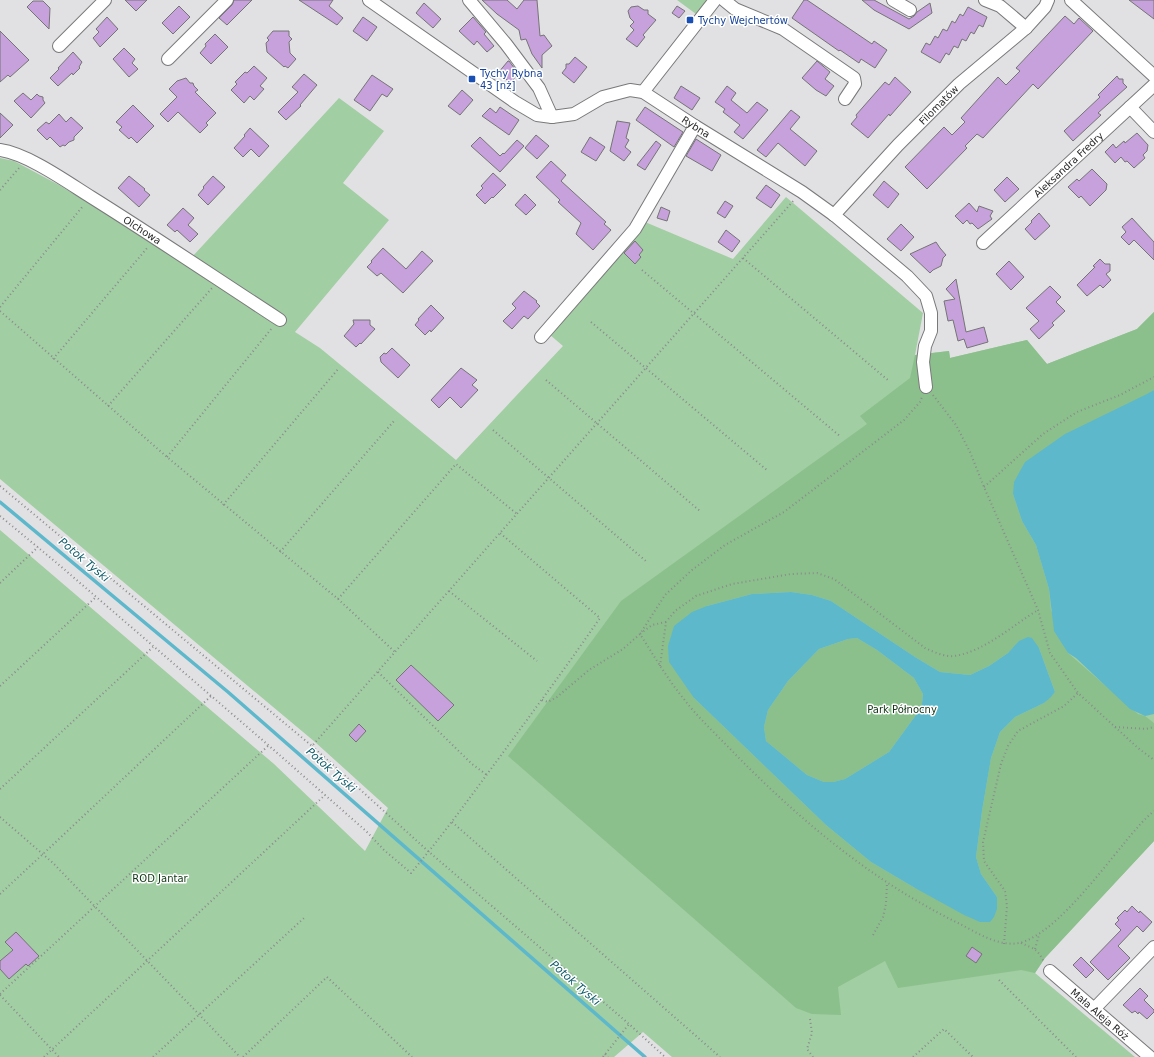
<svg xmlns="http://www.w3.org/2000/svg" width="1154" height="1057" viewBox="0 0 1154 1057" font-family="'DejaVu Sans',sans-serif">
<style>
.green{fill:#a1cea2}
.forest{fill:#8bc08c;fill-rule:evenodd}
.water{fill:#5db8cc;fill-rule:evenodd}
.lines{fill:none;stroke-linecap:round;stroke-linejoin:round}
.stream{stroke:#5db8cc;stroke-width:3.5}
.building{fill:#c7a1db;stroke:#757476}
.minor-casing{stroke:#79797b;stroke-width:14}
.path{stroke:#8b8b8d;stroke-width:2;stroke-dasharray:1 3;stroke-linecap:butt}
.minor{stroke:#fff;stroke-width:12}
.transit-dot{fill:#1a4fb4;stroke:#fff;stroke-width:1.5}
.labels{text-anchor:middle;dominant-baseline:central;stroke-width:3;stroke-linejoin:round;paint-order:stroke}
.transit-label{font-size:10px;fill:#164399;stroke:#fff;text-anchor:start}
.street-label{font-size:10px;fill:#2a2a2b;stroke:#fff}
.park-label{font-size:10px;fill:#0d3311;stroke:#fff}
.water-label{font-size:11px;font-style:italic;fill:#0d5b6a;stroke:#fff}
</style>
<rect width="100%" height="100%" fill="#e1e1e3"/>
<g class="green">
<polygon points="677,0 707,0 696,14"/>
<polygon points="339,98 384,131 343,183 389,220 295,332 320,348 456,460 563,346 549,334 645,222 733,259 786,197 923,313 915,355 949,351 950,358 1027,340 1047,364 1137,329 1154,312 1154,841 1045,958 1035,973 1135,1057 672,1057 643,1032 614,1057 0,1057 0,530 274,764 365,851 388,808 315,742 0,479 0,158 14,161 59,185 183,261 192,257"/>
</g>
<g class="forest">
<path d="M 1154,312 L 1154,390 L 1013,494 L 1022,521 L 1036,545 L 1049,589 L 1051,610 L 1068,653 L 1138,714 L 1145,716 L 1154,723 L 1154,841 L 1045,958 L 1035,973 L 1021,970 L 898,988 L 885,961 L 838,987 L 841,1015 L 812,1014 L 796,1008 L 508,756 L 621,601 L 867,424 L 860,416 L 910,378 L 915,355 L 949,351 L 950,358 L 1027,340 L 1047,364 L 1137,329 ZM 791,592 L 812,595 L 831,601 L 915,657 L 940,672 L 970,675 L 989,666 L 1008,653 L 1020,641 L 1039,648 L 1055,692 L 1044,703 L 1015,717 L 1000,732 L 991,758 L 982,811 L 976,857 L 981,874 L 997,897 L 915,888 L 871,862 L 826,825 L 694,698 L 707,606 L 752,594 Z"/>
<polygon points="857,638 877,650 914,678 923,694 922,704 916,715 889,752 845,779 833,782 824,782 807,775 766,741 764,727 768,710 788,681 819,649 848,639"/>
</g>
<g class="water">
<polygon points="1154,390 1154,714 1145,716 1130,709 1076,658 1068,653 1054,631 1049,589 1036,545 1022,521 1013,494 1014,482 1025,462 1065,434 1147,394"/>
<path d="M 791,592 L 812,595 L 831,601 L 915,657 L 940,672 L 970,675 L 989,666 L 1008,653 L 1019,641 L 1028,637 L 1032,638 L 1039,648 L 1055,692 L 1050,698 L 1044,703 L 1015,717 L 1000,732 L 991,758 L 982,811 L 976,857 L 981,874 L 997,897 L 997,909 L 994,917 L 990,922 L 980,922 L 964,915 L 915,888 L 871,862 L 826,825 L 694,698 L 669,662 L 668,646 L 674,626 L 692,612 L 707,606 L 752,594 ZM 857,638 L 877,650 L 914,678 L 923,694 L 922,704 L 916,715 L 889,752 L 845,779 L 833,782 L 824,782 L 807,775 L 766,741 L 764,727 L 768,710 L 788,681 L 819,649 L 848,639 Z"/>
</g>
<g class="lines">
<polyline class="stream" points="0,502 228,692 645,1057"/>
</g>
<g class="building">
<polygon points="125,0 147,0 136,11"/>
<polygon points="234,0 252,0 227,25 219,18 232,5"/>
<polygon points="299,0 333,0 329,6 343,18 337,25"/>
<polygon points="482,0 507,0 517,9 524,0 537,0 540,36 544,35 552,46 542,55 542,68 532,54 526,39 521,40 519,30 497,14"/>
<polygon points="804,0 807,0 872,44 874,41 887,50 875,68 861,59 859,63 840,50 839,51 792,18"/>
<polygon points="862,0 874,0 909,19 914,16 917,12 930,3 932,13 909,29 874,10"/>
<polygon points="1129,0 1154,0 1154,19"/>
<polygon points="33,1 43,1 50,8 49,29 27,7"/>
<polygon points="424,3 441,19 433,28 416,13"/>
<polygon points="179,6 190,17 173,34 162,23"/>
<polygon points="638,6 644,10 648,10 648,14 656,20 643,35 645,37 637,47 626,39 634,30 630,26 634,22 630,18 628,11 631,7"/>
<polygon points="677,6 685,11 679,18 672,13"/>
<polygon points="968,7 987,17 983,27 979,25 974,34 971,32 966,41 962,39 958,48 954,46 949,55 946,53 940,63 921,52 926,43 930,45 935,36 938,38 943,29 947,31 952,21 955,23 960,14 963,16"/>
<polygon points="1065,16 1074,24 1079,18 1093,31 1038,89 1033,84 983,138 977,134 965,146 967,148 927,189 905,167 944,127 952,135 965,122 961,118 998,77 1006,85 1020,71 1016,68"/>
<polygon points="107,17 118,29 100,47 93,38 99,32 96,29"/>
<polygon points="363,17 377,27 367,41 353,31"/>
<polygon points="473,17 486,32 484,34 494,46 487,52 477,41 474,45 459,31"/>
<polygon points="0,31 29,60 10,77 8,75 0,82"/>
<polygon points="273,31 289,31 289,36 292,39 289,42 290,53 296,59 288,68 285,66 284,67 267,52 266,43 269,40 267,38"/>
<polygon points="215,34 228,47 211,64 200,53 206,46 205,44"/>
<polygon points="124,48 135,59 132,63 138,69 129,77 113,59"/>
<polygon points="73,52 82,62 79,67 80,68 73,75 72,73 58,86 50,78 59,69 58,68"/>
<polygon points="575,57 587,67 574,83 562,73 566,68 566,64 569,64"/>
<polygon points="508,61 509,61 518,73 511,83 498,73"/>
<polygon points="817,61 830,72 825,79 834,86 826,96 816,90 802,78"/>
<polygon points="254,66 267,78 260,86 264,89 254,100 250,96 244,103 231,90 237,84 235,82 245,72 247,73"/>
<polygon points="304,74 317,85 300,105 301,106 286,120 278,112 298,92 292,87"/>
<polygon points="372,75 393,89 387,97 382,94 370,111 354,100"/>
<polygon points="1117,76 1119,79 1123,79 1123,83 1127,87 1098,113 1101,115 1073,141 1064,131 1100,97 1098,95"/>
<polygon points="895,77 911,92 890,116 889,114 868,138 851,124 857,117 856,115 885,82 889,85"/>
<polygon points="186,78 190,83 193,83 194,86 198,90 195,92 216,113 206,123 208,125 200,133 178,112 168,122 160,114 177,97 169,89 177,81"/>
<polygon points="681,86 700,98 692,110 674,98"/>
<polygon points="727,86 736,93 731,100 747,113 757,102 768,110 743,139 734,132 740,125 723,112 725,109 715,102"/>
<polygon points="462,90 473,100 460,115 448,106"/>
<polygon points="23,93 31,100 37,94 39,96 43,97 43,100 45,103 31,118 14,101"/>
<polygon points="133,105 154,126 137,143 131,137 129,139 119,130 122,127 116,122"/>
<polygon points="500,107 519,120 509,135 482,116 490,108 496,113"/>
<polygon points="645,107 683,132 674,147 636,120"/>
<polygon points="791,110 800,117 790,129 817,151 805,166 778,143 766,157 757,150"/>
<polygon points="0,113 13,125 0,138"/>
<polygon points="59,114 66,122 71,117 83,128 74,137 74,140 69,142 65,146 63,145 60,147 50,137 47,140 37,130 46,122 49,124"/>
<polygon points="617,121 630,123 626,138 629,140 625,147 631,152 624,161 610,151"/>
<polygon points="250,128 269,146 259,157 251,149 243,157 234,148 245,136 244,135"/>
<polygon points="1137,133 1148,145 1147,151 1143,155 1145,158 1134,168 1127,161 1125,162 1121,157 1115,163 1105,152 1113,144 1116,148 1124,141 1125,143"/>
<polygon points="536,135 549,146 537,159 525,148"/>
<polygon points="480,137 500,156 503,153 504,154 517,140 524,146 500,172 471,146"/>
<polygon points="590,137 605,147 596,161 581,152"/>
<polygon points="696,139 721,155 712,171 686,156"/>
<polygon points="656,141 661,145 645,170 637,165"/>
<polygon points="551,161 566,175 561,181 606,222 604,224 611,230 593,250 576,234 581,223 558,202 560,200 536,177"/>
<polygon points="1092,169 1107,184 1106,190 1090,206 1081,196 1079,198 1068,187 1077,179 1079,181"/>
<polygon points="493,173 506,185 493,198 492,197 485,204 476,195 483,188 481,186"/>
<polygon points="129,176 145,189 144,190 150,195 139,207 118,188"/>
<polygon points="213,176 225,187 208,205 198,195 204,188 203,187"/>
<polygon points="1007,177 1019,189 1005,202 994,190"/>
<polygon points="884,181 899,194 888,208 873,195"/>
<polygon points="766,185 780,195 771,208 756,198"/>
<polygon points="525,194 536,205 526,215 515,205"/>
<polygon points="725,201 733,206 725,218 717,213"/>
<polygon points="969,203 977,212 979,206 993,211 990,216 992,219 978,229 972,223 970,224 967,220 963,224 955,216"/>
<polygon points="661,207 670,211 667,221 657,218"/>
<polygon points="183,208 194,218 188,225 198,234 190,242 177,230 175,232 167,225"/>
<polygon points="1039,213 1050,226 1035,240 1025,229 1032,222 1031,221"/>
<polygon points="1132,218 1154,242 1154,260 1134,240 1129,245 1121,237 1126,232 1122,227"/>
<polygon points="901,224 914,237 901,251 887,239"/>
<polygon points="726,230 740,241 732,252 718,242"/>
<polygon points="635,241 643,250 639,255 641,257 635,264 624,253"/>
<polygon points="936,242 940,248 946,255 943,258 941,266 933,270 930,273 910,254"/>
<polygon points="383,248 406,269 422,251 433,261 403,293 381,273 377,276 367,267 372,262 371,261"/>
<polygon points="1100,259 1105,264 1110,264 1110,271 1106,274 1111,280 1103,288 1100,285 1087,296 1077,285 1095,267 1093,266"/>
<polygon points="1009,261 1024,277 1011,290 996,274"/>
<polygon points="956,279 966,332 984,327 988,342 967,348 964,339 958,341 953,320 948,321 944,301 955,299 946,289"/>
<polygon points="1050,286 1061,297 1056,302 1065,311 1052,323 1054,325 1039,339 1030,329 1039,321 1026,308"/>
<polygon points="524,291 537,301 536,302 540,306 528,319 524,316 512,329 503,321 516,308 512,304"/>
<polygon points="431,305 444,318 431,332 430,330 425,335 415,325 419,320 418,319"/>
<polygon points="353,320 370,320 370,325 375,329 361,344 360,343 356,347 344,336 354,324"/>
<polygon points="392,348 410,365 398,378 381,362 380,357 384,353 386,354"/>
<polygon points="461,368 477,380 472,385 478,390 461,408 450,397 439,408 431,400"/>
<polygon points="411,665 454,705 438,721 396,680"/>
<polygon points="359,724 366,731 356,742 349,735"/>
<polygon points="1132,906 1139,913 1140,911 1152,922 1143,932 1137,926 1118,946 1130,958 1108,980 1090,962 1121,930 1115,924 1119,920 1117,918 1125,910 1127,912"/>
<polygon points="16,932 39,956 28,966 26,964 9,979 0,969 0,961 13,950 5,942"/>
<polygon points="972,947 982,954 976,963 966,956"/>
<polygon points="1081,957 1094,970 1086,978 1073,965"/>
<polygon points="1140,988 1148,996 1144,1000 1154,1010 1154,1012 1147,1019 1139,1012 1138,1014 1135,1011 1132,1013 1123,1005"/>
</g>
<g class="lines">
<defs>
<g id="minor">
<path id="s1" d="M 369,0 L 515,102 L 537,115 L 552,117 L 574,114 L 603,97 L 630,90 L 643,92 L 695,126 L 802,192 L 834,215 L 907,276 L 926,296 L 931,313 L 931,331 L 925,346 L 923,362 L 926,387"/>
<polyline points="469,0 506,44 539,88 552,117"/>
<polyline points="724,0 735,9 783,29 854,78 855,84 845,99"/>
<polyline points="893,0 910,10"/>
<polyline points="985,0 1000,6 1026,28"/>
<polyline points="1071,0 1154,76"/>
<polyline points="59,46 105,0"/>
<polyline points="168,59 227,0"/>
<polyline points="643,92 715,0"/>
<polyline points="1130,107 1154,132"/>
<path id="s2" d="M 0,150 C 28,154 67,182 91,197 C 155,237 217,279 280,320"/>
<path id="s3" d="M 834,215 L 898,145 L 959,84 L 1026,28 L 1045,7 L 1048,0"/>
<path id="s4" d="M 983,243 L 1154,85"/>
<polyline points="541,337 635,229 695,126"/>
<path id="s5" d="M 1050,971 L 1150,1057"/>
<polyline points="1094,1009 1154,947"/>
</g>
</defs>
<use href="#minor" class="minor-casing"/>
<g class="path">
<polyline points="0,190 19,168"/>
<polyline points="743,258 889,381"/>
<polyline points="642,270 841,437"/>
<polyline points="0,307 83,206"/>
<polyline points="0,311 167,457 338,599 395,652"/>
<polyline points="591,322 768,471"/>
<polyline points="53,359 148,247"/>
<polyline points="546,380 700,511"/>
<polyline points="933,395 956,425 970,452 984,487 1038,610 1050,653 1078,693 1138,748 1154,760"/>
<polyline points="108,406 212,288"/>
<polyline points="493,430 647,562"/>
<polyline points="167,457 272,328"/>
<polyline points="0,486 312,746 794,200"/>
<polyline points="984,487 1043,434 1077,412 1120,395 1154,377"/>
<polyline points="223,505 339,368"/>
<path d="M 0,516 L 58,564 L 267,744 L 366,831 L 384,850 L 411,873 C 438,841 463,807 488,773 C 526,721 564,670 600,618 L 500,533"/>
<polyline points="280,552 394,421"/>
<polyline points="0,583 38,547"/>
<polyline points="449,591 537,661"/>
<polyline points="338,599 456,464 517,514"/>
<path d="M 666,622 L 652,625 L 640,634 C 654,656 667,678 683,698 C 699,719 719,737 737,756 C 802,822 874,882 958,923 C 976,932 998,947 1019,943 C 1058,934 1110,858 1137,828 C 1142,822 1148,816 1154,811"/>
<path d="M 660,666 L 666,622 L 675,611 L 696,596 L 732,584 L 791,574 L 817,573 L 834,579 L 925,648 C 934,652 944,657 954,656 C 984,652 1013,625 1038,610"/>
<polyline points="378,672 472,764 487,775"/>
<polyline points="0,686 96,597"/>
<polyline points="542,700 548,702 557,697 589,670 623,649 640,634 665,595 692,570 725,545 784,512 904,420 920,402 922,397"/>
<polyline points="1115,727 1146,729 1154,727"/>
<polyline points="312,746 428,851 629,1024 665,1057"/>
<polyline points="0,789 153,647"/>
<polyline points="0,817 53,863 240,1057"/>
<polyline points="452,822 720,1057"/>
<polyline points="0,894 43,854 211,696"/>
<polyline points="873,935 883,917 886,904 887,883"/>
<path d="M 1021,943 C 1034,949 1037,948 1044,962"/>
<polyline points="1004,944 1007,906 1005,891 984,861 983,842 1001,764 1008,746 1018,731 1064,706 1078,693"/>
<polyline points="1035,949 1039,935"/>
<polyline points="999,980 1076,1057"/>
<polyline points="0,994 269,745"/>
<polyline points="0,995 59,1057"/>
<polyline points="810,1019 812,1033 807,1049 813,1057"/>
<polyline points="605,1054 608,1057"/>
<polyline points="44,1057 325,795"/>
<polyline points="153,1057 304,918"/>
<polyline points="243,1057 327,977 412,1057"/>
<polyline points="603,1057 629,1024"/>
<polyline points="913,1057 944,1029 973,1057"/>
</g>
<use href="#minor" class="minor"/>
</g>
<g class="transit-dot">
<rect x="686" y="16" width="8" height="8" rx="2"/>
<rect x="468" y="75" width="8" height="8" rx="2"/>
</g>
<g class="labels">
<g class="transit-label">
<text x="698" y="20">Tychy Wejchertów</text>
<text x="480" y="73">Tychy Rybna<tspan x="480" dy="12">43 [nż]</tspan></text>
</g>
<g class="street-label">
<text stroke="none"><textPath href="#s3" startOffset="152">Filomatów</textPath></text>
<text stroke="none"><textPath href="#s1" startOffset="379">Rybna</textPath></text>
<text stroke="none"><textPath href="#s4" startOffset="116">Aleksandra Fredry</textPath></text>
<text stroke="none"><textPath href="#s2" startOffset="164">Olchowa</textPath></text>
<text stroke="none"><textPath href="#s5" startOffset="66">Mała Aleja Róż</textPath></text>
</g>
<g class="park-label">
<text x="902" y="709">Park Północny</text>
<text x="160" y="878">ROD Jantar</text>
</g>
<g class="water-label">
<text transform="translate(84 560) rotate(40)">Potok Tyski</text>
<text transform="translate(331 770) rotate(41)">Potok Tyski</text>
<text transform="translate(575 983) rotate(41)">Potok Tyski</text>
</g>
</g>
</svg>
